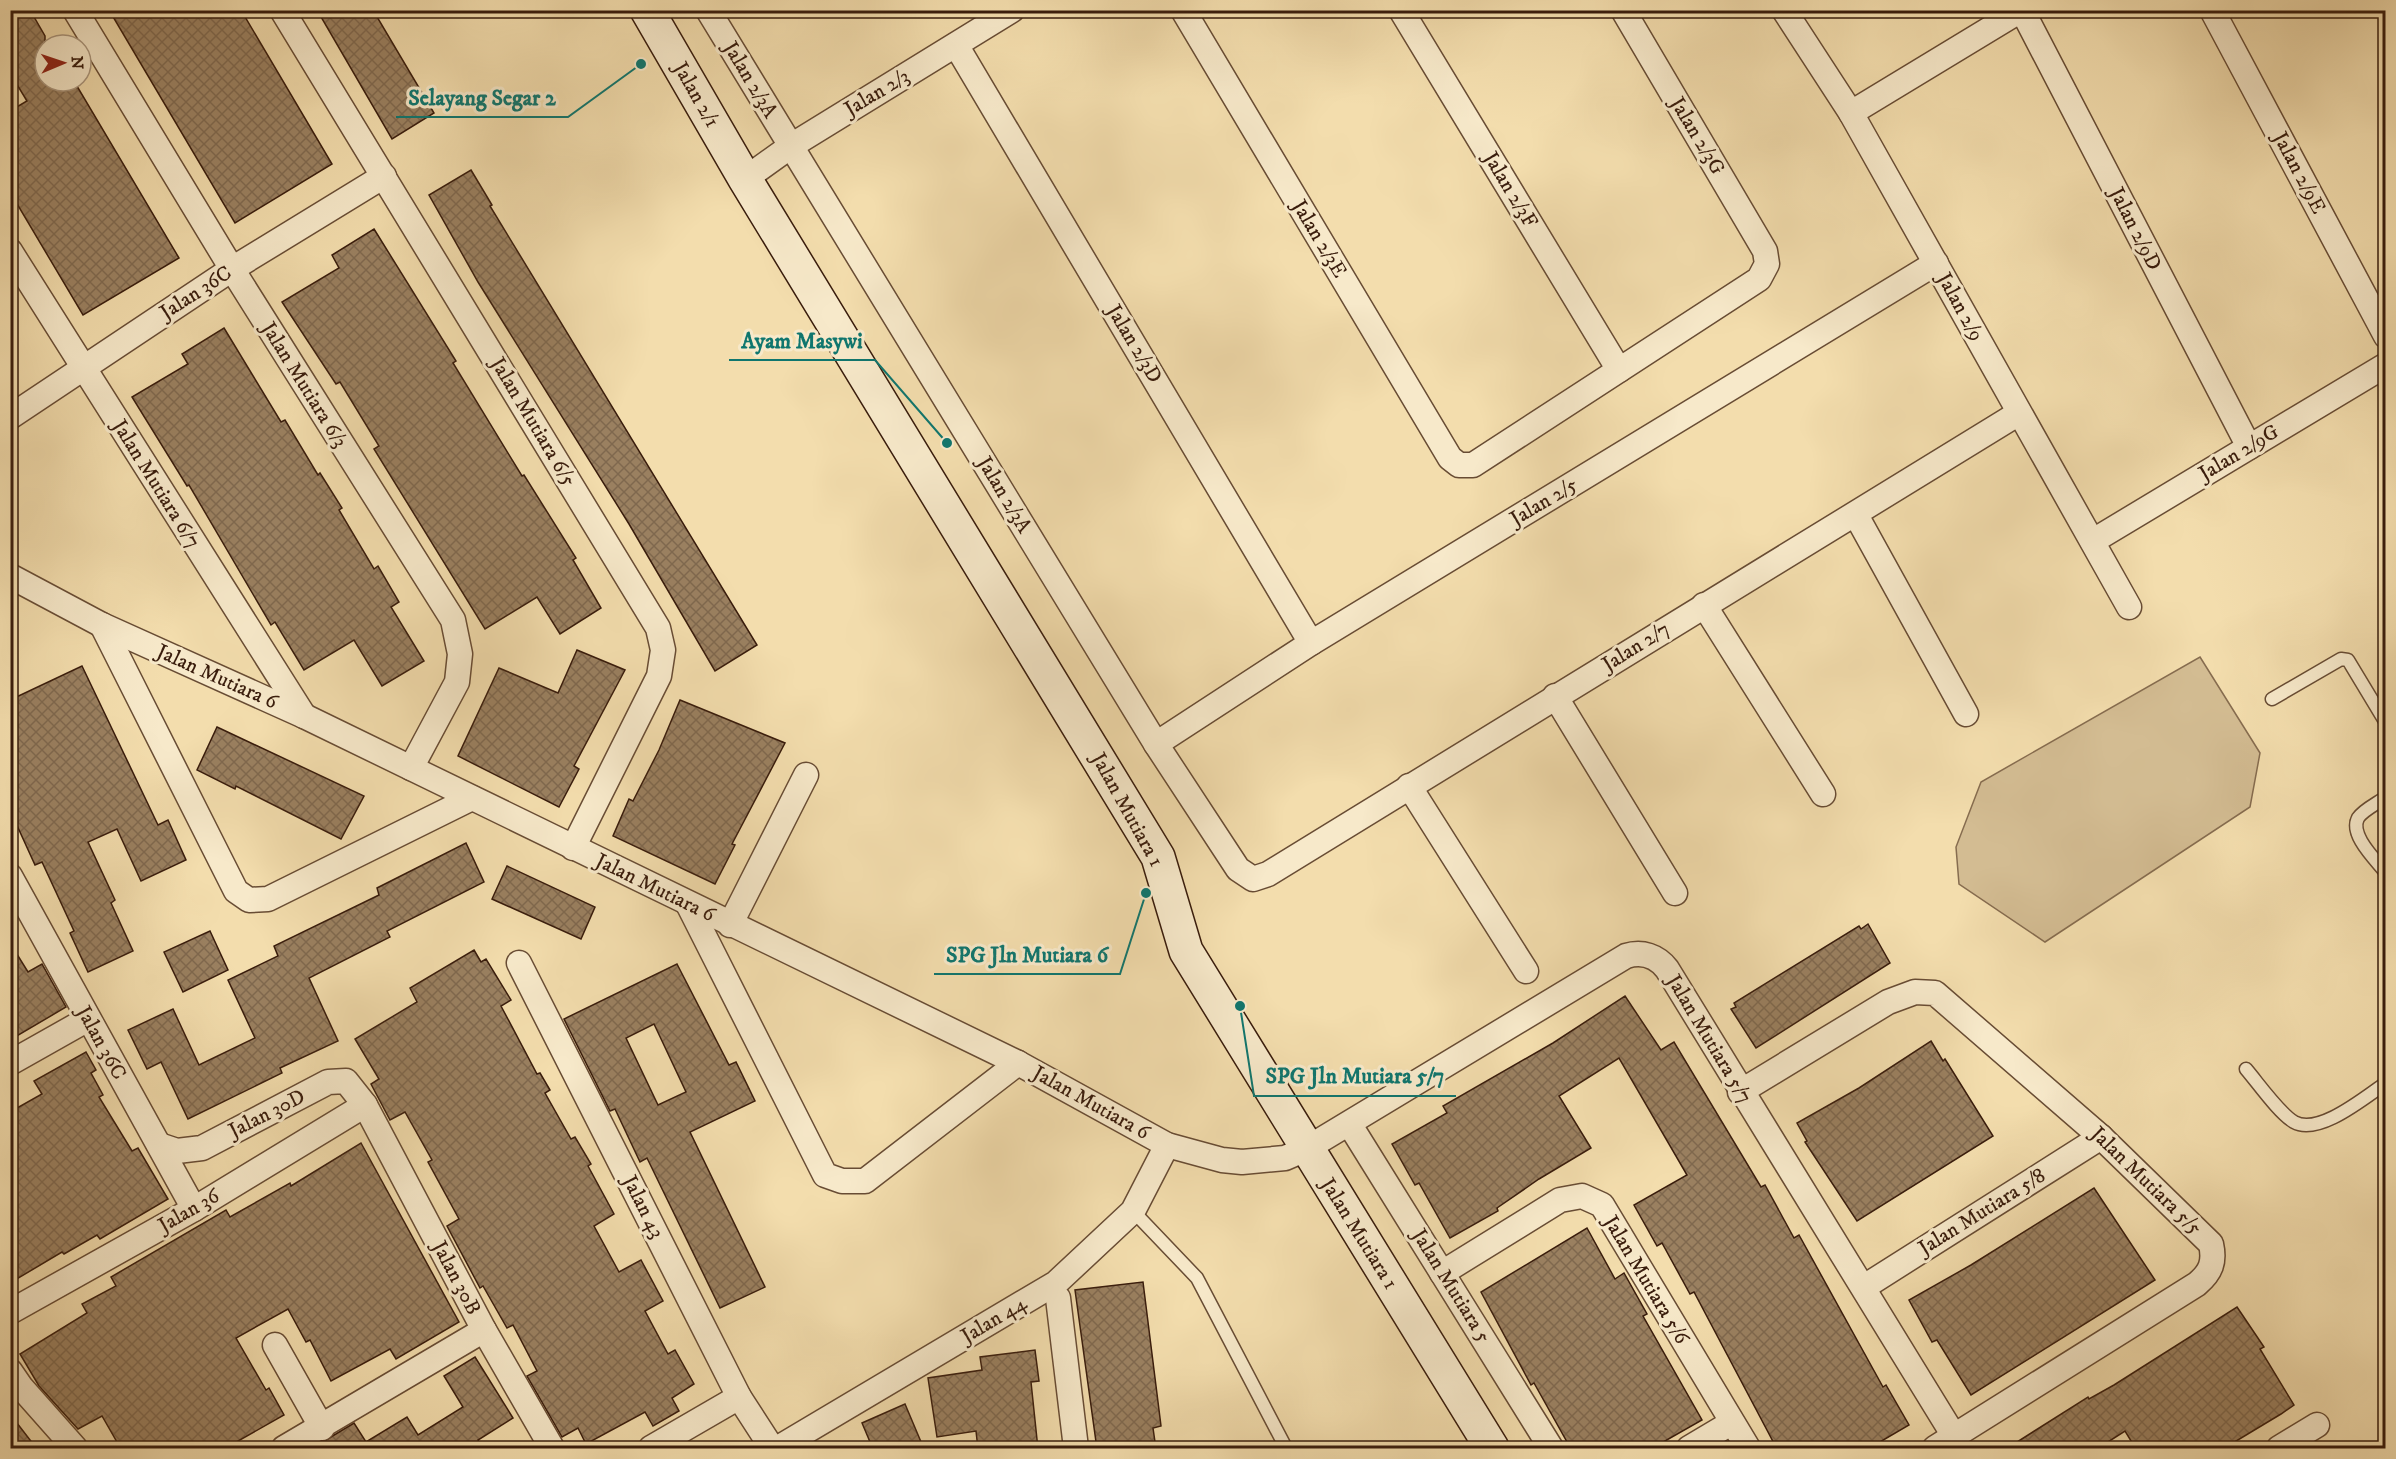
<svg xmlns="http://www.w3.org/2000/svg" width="2396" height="1459" viewBox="0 0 2396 1459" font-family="'IM FELL DW Pica',serif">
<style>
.pitch{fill:#d3bc92;stroke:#866c4f;stroke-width:1.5}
.building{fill:url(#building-cross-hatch);stroke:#391c0c;stroke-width:1.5;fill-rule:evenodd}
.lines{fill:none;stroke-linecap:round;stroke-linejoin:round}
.lane-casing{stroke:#684c34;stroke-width:15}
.street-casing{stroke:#684c34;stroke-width:27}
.secondary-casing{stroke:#391c0c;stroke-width:36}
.lane{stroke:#f7e9ca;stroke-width:12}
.street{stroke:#f7e9ca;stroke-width:24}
.secondary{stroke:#f7e9ca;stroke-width:33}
.labels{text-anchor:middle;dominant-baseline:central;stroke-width:6;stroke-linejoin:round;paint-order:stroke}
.street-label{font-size:21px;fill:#391c0c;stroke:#f7e9ca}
.leader{fill:none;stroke:#0f766e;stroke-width:2}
.callout-dot{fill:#0f766e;stroke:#f7e9ca;stroke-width:2}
.callout-label{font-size:22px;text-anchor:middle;font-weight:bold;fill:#0f766e;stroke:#f7e9ca;stroke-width:6;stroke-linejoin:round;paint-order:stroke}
</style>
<defs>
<pattern id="building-cross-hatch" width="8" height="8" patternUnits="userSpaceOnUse" patternTransform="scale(1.5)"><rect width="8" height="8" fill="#9a8060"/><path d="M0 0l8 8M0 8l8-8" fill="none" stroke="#7f684e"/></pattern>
</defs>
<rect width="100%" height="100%" fill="#f3ddad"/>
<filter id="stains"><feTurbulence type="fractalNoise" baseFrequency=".00333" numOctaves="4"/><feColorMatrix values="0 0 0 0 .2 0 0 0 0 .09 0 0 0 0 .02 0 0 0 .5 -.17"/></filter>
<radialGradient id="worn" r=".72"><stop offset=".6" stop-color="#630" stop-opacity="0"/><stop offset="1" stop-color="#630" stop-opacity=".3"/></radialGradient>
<polygon class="pitch" points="2200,657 2260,753 2250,807 2045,942 1959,884 1956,847 1981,782"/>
<g class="building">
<polygon points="10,10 30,10 45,36 45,81 74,81 179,258 83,315 10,192 10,111 27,101 10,73"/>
<polygon points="109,10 241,10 332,164 235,223"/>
<polygon points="317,10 373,10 434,113 392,139"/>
<polygon points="471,170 492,205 490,206 757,645 715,671 629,524 478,282 429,195"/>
<polygon points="374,229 456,361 453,363 522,476 524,475 576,558 573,560 601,608 560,634 537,597 485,629 374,449 379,446 340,382 336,384 282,302 339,268 332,255"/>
<polygon points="224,328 281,422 285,420 318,475 320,473 342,508 339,510 374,569 378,566 399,602 391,607 424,661 382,686 354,640 304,670 275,622 271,625 189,485 187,486 132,397 188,364 182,354"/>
<polygon points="577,650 625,670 574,766 579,769 559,807 458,756 499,668 558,693"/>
<polygon points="82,666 158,825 168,820 186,860 141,881 117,829 88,842 115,900 111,903 133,951 88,972 70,933 74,931 42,862 35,865 10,810 10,700"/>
<polygon points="680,700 785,743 732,844 735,845 715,884 613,836 629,799 633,801 659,750"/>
<polygon points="217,727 364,796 341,839 236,786 235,789 197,770"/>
<polygon points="466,843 484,882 387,931 390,937 309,978 338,1041 280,1068 282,1073 188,1119 161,1062 147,1069 128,1030 173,1009 199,1065 255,1038 228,980 278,956 274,946 379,895 377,888"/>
<polygon points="507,866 595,907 581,939 492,899"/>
<polygon points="1868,924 1890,963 1756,1048 1731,1009 1736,1007 1734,1003 1859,926 1861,929"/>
<polygon points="210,931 228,970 183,992 164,952"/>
<polygon points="10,943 28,972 42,964 66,1007 10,1040"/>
<polygon points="474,950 481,962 486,959 511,1000 501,1006 537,1074 540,1073 550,1090 545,1093 571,1139 575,1137 591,1164 588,1166 614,1214 594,1226 619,1272 641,1260 663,1301 645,1311 668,1354 675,1350 694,1384 672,1398 679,1411 653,1426 645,1412 586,1444 578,1428 562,1437 527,1376 537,1371 513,1325 507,1328 483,1286 480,1288 447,1226 459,1219 428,1162 432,1160 405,1112 390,1120 371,1084 379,1079 355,1039 417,1002 410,988"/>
<path d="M 677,964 L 729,1065 L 736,1062 L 755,1101 L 690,1132 L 765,1287 L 720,1308 L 647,1158 L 640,1162 L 615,1109 L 610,1111 L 564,1019 ZM 654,1024 L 686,1092 L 658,1105 L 626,1038 Z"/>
<polygon points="1625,996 1661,1050 1674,1042 1761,1187 1765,1185 1794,1238 1799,1235 1883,1387 1886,1385 1909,1425 1868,1449 1777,1449 1694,1292 1690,1294 1662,1243 1657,1246 1634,1205 1687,1175 1619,1058 1559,1096 1591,1148 1539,1179 1497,1208 1498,1211 1450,1238 1419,1183 1415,1185 1392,1144 1447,1113 1443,1106 1553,1043"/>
<polygon points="1931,1041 1943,1061 1945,1059 1993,1136 1857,1221 1805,1142 1807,1141 1797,1123 1859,1088"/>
<polygon points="86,1052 96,1070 91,1073 103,1095 99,1097 132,1151 138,1148 168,1199 100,1239 97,1235 64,1254 62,1252 10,1283 10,1112 42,1094 34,1081"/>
<polygon points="361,1143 459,1322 396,1359 390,1349 331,1381 310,1340 306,1342 288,1309 236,1338 266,1390 269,1388 284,1415 224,1449 121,1449 102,1416 78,1429 39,1386 20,1354 87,1313 82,1304 116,1286 111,1277 226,1210 230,1217 290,1183 291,1186"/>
<polygon points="2094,1188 2155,1280 1971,1395 1937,1340 1932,1342 1909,1300 1971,1265"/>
<polygon points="1587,1228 1615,1279 1624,1273 1647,1314 1643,1316 1702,1420 1651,1449 1571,1449 1534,1383 1531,1385 1481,1292"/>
<polygon points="1143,1282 1161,1426 1153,1428 1156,1449 1097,1449 1075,1290"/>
<polygon points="2237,1307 2264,1347 2260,1349 2294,1405 2281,1414 2223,1449 2136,1449 2125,1431 2097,1449 2006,1449 2088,1397 2089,1399 2114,1385"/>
<polygon points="1035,1350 1039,1381 1031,1382 1038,1449 978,1449 976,1431 937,1437 928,1378 982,1370 980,1357"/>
<polygon points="475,1357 513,1418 478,1440 483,1449 311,1449 354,1423 366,1442 407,1417 418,1435 463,1407 444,1376"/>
<polygon points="905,1404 924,1449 873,1449 862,1423"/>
<polygon points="10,1414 37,1449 10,1449"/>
</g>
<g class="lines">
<defs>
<g id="lane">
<polyline points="2272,699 2341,659 2348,660 2386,723"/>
<path d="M 2386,797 C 2378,803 2363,810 2358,818 C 2349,835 2376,860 2386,873"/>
<path d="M 2246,1069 C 2258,1083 2279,1113 2294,1122 C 2319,1136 2365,1097 2386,1083"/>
<polyline points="1133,1211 1197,1278 1286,1448"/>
</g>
<g id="street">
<polyline points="75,10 232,269 453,620 460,654 457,682 411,768"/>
<polyline points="282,10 658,628 663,650 659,676 573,848"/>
<polyline points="708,10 1156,744 1238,869 1253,879 1268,874 2019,413"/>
<polyline points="1183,10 1450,458 1459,465 1473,465 1759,279 1767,264 1765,251 1623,10"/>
<polyline points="1401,10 1619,370"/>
<polyline points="1784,10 1851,113 2129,607"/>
<polyline points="2022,10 2249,447"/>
<polyline points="2212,10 2386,336"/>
<polyline points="956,45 1311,643"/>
<polyline points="1851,113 2021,10"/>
<polyline points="745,179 791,146 1012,10"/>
<polyline points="10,251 304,716"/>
<polyline points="10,417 232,269 384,176"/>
<polyline points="1856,515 1966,714"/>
<polyline points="2093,541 2386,365"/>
<path d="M 10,576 L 102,625 L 304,716 L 1018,1063 L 1167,1145 L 1222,1160 L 1242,1162 L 1285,1158 L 1306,1149 L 1626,956 C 1642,951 1657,956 1667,969 L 1954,1436"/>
<polyline points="1704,605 1823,794"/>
<polyline points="102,625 236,891 249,900 268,899 472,798"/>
<polyline points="1555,696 1675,893"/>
<polyline points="1156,744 1311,643 1936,263"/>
<polyline points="1409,786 1526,971"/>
<polyline points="10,876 194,1209"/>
<polyline points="688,904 825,1175 842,1181 865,1181 1018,1063"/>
<polyline points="730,925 806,775"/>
<polyline points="519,963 739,1397 772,1448"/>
<polyline points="10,1063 88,1019"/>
<path d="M 1740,1092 L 1888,1002 L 1915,992 L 1935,993 L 2101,1137 L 2211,1244 C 2215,1262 2211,1272 2197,1284 L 1935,1448"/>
<polyline points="1350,1125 1551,1448"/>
<polyline points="159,1145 177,1151 202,1148 328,1082 346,1081 365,1105 484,1330 552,1448"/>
<polyline points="1442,1273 1560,1200 1582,1196 1602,1205 1748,1448"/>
<polyline points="1864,1287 2101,1137"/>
<polyline points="1058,1298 1076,1448"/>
<polyline points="10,1312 194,1209 365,1105"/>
<polyline points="275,1345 322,1428"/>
<polyline points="10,1371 21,1387 75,1448"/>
<polyline points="284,1448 484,1330"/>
<polyline points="651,1448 739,1397"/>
<polyline points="778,1448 1056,1283 1133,1211 1167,1145"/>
<polyline points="1689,1448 1731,1423"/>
<polyline points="2279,1448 2317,1425"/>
</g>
<polyline id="secondary" points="647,10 745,179 1158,857 1186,951 1492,1448"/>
</defs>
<use href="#lane" class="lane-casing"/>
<use href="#street" class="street-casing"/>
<use href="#secondary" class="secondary-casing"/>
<use href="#lane" class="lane"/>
<use href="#street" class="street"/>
<use href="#secondary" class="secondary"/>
</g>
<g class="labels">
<g class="street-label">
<text transform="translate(750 80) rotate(59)">Jalan 2/3A</text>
<text transform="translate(877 93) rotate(-31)">Jalan 2/3</text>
<text transform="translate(696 95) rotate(60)">Jalan 2/1</text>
<text transform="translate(1697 136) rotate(59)">Jalan 2/3G</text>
<text transform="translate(2299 173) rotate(62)">Jalan 2/9E</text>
<text transform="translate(1510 190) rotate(59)">Jalan 2/3F</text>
<text transform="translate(2135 229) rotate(63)">Jalan 2/9D</text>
<text transform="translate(1319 239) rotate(59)">Jalan 2/3E</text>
<text transform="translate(196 293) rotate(-33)">Jalan 36C</text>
<text transform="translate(1960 307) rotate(61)">Jalan 2/9</text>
<text transform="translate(1134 344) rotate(59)">Jalan 2/3D</text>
<text transform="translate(304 385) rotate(58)">Jalan Mutiara 6/3</text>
<text transform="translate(533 422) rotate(59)">Jalan Mutiara 6/5</text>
<text transform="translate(2239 453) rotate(-31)">Jalan 2/9G</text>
<text transform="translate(156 484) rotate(58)">Jalan Mutiara 6/7</text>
<text transform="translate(1004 495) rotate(59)">Jalan 2/3A</text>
<text transform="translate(1544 502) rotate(-31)">Jalan 2/5</text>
<text transform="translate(1636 647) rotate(-32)">Jalan 2/7</text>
<text transform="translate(217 677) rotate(24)">Jalan Mutiara 6</text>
<text transform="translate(1127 810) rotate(61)">Jalan Mutiara 1</text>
<text transform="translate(655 888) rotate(26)">Jalan Mutiara 6</text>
<text transform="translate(1709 1039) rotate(59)">Jalan Mutiara 5/7</text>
<text transform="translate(101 1043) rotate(61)">Jalan 36C</text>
<text transform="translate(1091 1103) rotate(29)">Jalan Mutiara 6</text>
<text transform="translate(267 1114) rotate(-27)">Jalan 30D</text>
<text transform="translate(2146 1181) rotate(44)">Jalan Mutiara 5/5</text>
<text transform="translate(643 1207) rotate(63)">Jalan 43</text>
<text transform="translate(189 1211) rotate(-30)">Jalan 36</text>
<text transform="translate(1982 1212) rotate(-32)">Jalan Mutiara 5/8</text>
<text transform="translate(1359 1234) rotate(58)">Jalan Mutiara 1</text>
<text transform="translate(456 1278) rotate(62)">Jalan 30B</text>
<text transform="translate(1646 1280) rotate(59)">Jalan Mutiara 5/6</text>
<text transform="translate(1451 1286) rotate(58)">Jalan Mutiara 5</text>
<text transform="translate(994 1320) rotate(-31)">Jalan 44</text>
</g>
</g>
<path class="leader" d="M641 64L568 117H396M947 443L875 360H729M1146 893L1120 974H934M1240 1006L1254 1096H1456"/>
<g class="callout-dot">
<circle cx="641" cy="64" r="6"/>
<circle cx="947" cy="443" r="6"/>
<circle cx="1146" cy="893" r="6"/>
<circle cx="1240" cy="1006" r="6"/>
</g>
<g class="callout-label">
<text x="482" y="105">Selayang Segar 2</text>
<text x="802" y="348">Ayam Masywi</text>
<text x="1027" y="962">SPG Jln Mutiara 6</text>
<text x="1355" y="1083">SPG Jln Mutiara 5/7</text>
</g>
<rect width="2396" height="1459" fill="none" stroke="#f3ddad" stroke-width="36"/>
<rect x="12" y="12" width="2372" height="1435" fill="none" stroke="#391c0c" stroke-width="3"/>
<rect x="18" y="18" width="2360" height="1423" fill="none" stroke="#391c0c" stroke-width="1.5"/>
<g transform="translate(63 63) rotate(88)"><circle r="28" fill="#f7e9ca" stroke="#ab977e" stroke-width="1.5"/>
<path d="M0-4.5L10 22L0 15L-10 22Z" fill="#8f2418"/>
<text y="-9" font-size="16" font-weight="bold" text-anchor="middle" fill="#391c0c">N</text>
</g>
<rect width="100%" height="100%" filter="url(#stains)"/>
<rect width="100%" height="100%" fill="url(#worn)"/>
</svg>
